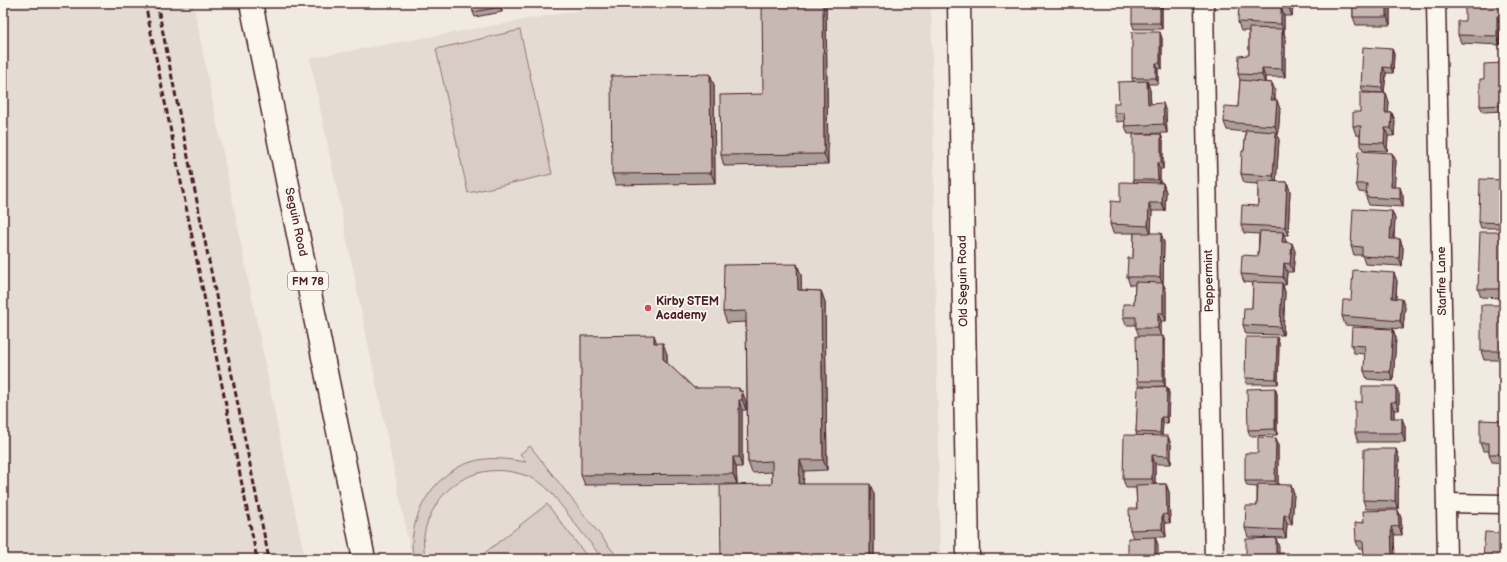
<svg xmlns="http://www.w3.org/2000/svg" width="1507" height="562" viewBox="0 0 1507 562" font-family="'Balsamiq Sans',sans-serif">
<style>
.built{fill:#e4dbd2}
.green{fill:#d8ccc6;stroke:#917678}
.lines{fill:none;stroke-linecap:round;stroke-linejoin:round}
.street-casing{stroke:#4a1f2b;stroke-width:21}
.secondary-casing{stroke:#4a1f2b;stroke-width:25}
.primary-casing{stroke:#4a1f2b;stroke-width:25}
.street{stroke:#fbf7ec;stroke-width:18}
.secondary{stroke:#fbf7ec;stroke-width:22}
.primary{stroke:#fbf7ec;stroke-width:22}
.rail{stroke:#4a1f2b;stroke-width:3;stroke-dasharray:6 3;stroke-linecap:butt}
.wall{fill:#ac9e9a;stroke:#4a1f2b}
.shaded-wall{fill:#8c817d;stroke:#4a1f2b}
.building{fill:#c8b8b3;stroke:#4a1f2b}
.poi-dot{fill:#d1495b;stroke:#fbf7ec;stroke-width:1.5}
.labels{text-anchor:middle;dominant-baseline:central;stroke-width:3.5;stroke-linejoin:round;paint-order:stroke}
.shield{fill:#fbf7ec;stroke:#7f6065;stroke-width:1}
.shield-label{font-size:11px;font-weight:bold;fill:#4a1f2b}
.street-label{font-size:12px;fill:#4a1f2b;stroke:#fbf7ec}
.poi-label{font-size:12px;font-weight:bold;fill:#4a1f2b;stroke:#fbf7ec;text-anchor:start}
</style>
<rect width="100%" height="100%" fill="#f0eae0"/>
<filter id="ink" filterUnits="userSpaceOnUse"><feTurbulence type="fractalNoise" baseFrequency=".025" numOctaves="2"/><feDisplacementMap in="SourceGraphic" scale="8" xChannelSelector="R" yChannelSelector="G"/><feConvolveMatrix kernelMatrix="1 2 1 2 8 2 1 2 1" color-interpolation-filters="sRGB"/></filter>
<g filter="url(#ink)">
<g class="built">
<polygon points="3,3 193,3 283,454 305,559 3,559"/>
<polygon points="621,3 931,3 940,559 412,559 310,58"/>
</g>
<g class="green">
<polygon points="520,30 552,174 468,193 436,49"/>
<path d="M 530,446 L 619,559 L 603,559 C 591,544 579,529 567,513 C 558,502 549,487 536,480 C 496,460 452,472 432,512 C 424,527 421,543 426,559 L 414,559 C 413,554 412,549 412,544 C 413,509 437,472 471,462 C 489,456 507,459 526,462 L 520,454 Z"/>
<polygon points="547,504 589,559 477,559"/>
</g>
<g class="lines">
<defs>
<g id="street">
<polyline points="1204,3 1214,559"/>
<polyline points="1436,3 1447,559"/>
<polyline points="1447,503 1504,504"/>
</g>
<polyline id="secondary" points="959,3 968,559"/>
<polyline id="primary" points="251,3 364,559"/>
</defs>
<use href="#street" class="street-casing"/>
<use href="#secondary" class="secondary-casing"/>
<use href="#primary" class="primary-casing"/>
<use href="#street" class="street"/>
<use href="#secondary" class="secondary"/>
<use href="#primary" class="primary"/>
<g class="rail">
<polyline points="145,3 257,559"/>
<polyline points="157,3 269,559"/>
</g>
</g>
<g class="wall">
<polygon points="472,3 501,3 502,12 475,17 473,12"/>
<polygon points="826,3 828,164 724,166 721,155"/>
<polygon points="1162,3 1162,29 1134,29 1132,23"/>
<polygon points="1293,3 1292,16 1284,16 1284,32 1285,37 1285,77 1265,77 1265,82 1272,83 1275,91 1275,100 1280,109 1278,135 1277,134 1279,140 1276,182 1287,182 1290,191 1288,235 1284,235 1286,241 1286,242 1295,251 1293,272 1287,272 1286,285 1283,285 1285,292 1283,335 1246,334 1243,325 1252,308 1253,283 1244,282 1241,274 1258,256 1259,234 1244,233 1241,225 1258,206 1258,184 1244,183 1241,174 1244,151 1246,132 1227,130 1224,122 1238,107 1240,80 1238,74 1249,55 1249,31 1241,31 1238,22"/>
<polygon points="1353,3 1390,3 1390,25 1356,25 1353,17"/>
<polygon points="1504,3 1504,24 1500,24 1500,45 1461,43 1458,35 1473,5"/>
<polygon points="1162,38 1162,69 1158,68 1158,84 1148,84 1150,90 1151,104 1166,112 1167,133 1128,134 1125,126 1125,121 1117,122 1114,113 1133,82 1132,78"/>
<polygon points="1392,49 1394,54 1393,73 1386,73 1384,93 1386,93 1389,102 1388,113 1392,113 1395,121 1394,136 1388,136 1387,151 1363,150 1360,142 1360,135 1356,135 1353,126 1360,112 1383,93 1363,92 1361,86"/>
<polygon points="1504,63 1504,111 1483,112 1480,106 1484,79"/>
<polygon points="710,74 714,85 715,183 616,185 612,174"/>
<polygon points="1163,140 1163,169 1160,169 1160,183 1163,183 1166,192 1165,211 1152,211 1151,233 1164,242 1163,283 1166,291 1166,321 1161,321 1161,336 1163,336 1165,342 1165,386 1143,387 1167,387 1169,393 1168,423 1163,423 1162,436 1171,444 1171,464 1155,464 1155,484 1166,484 1169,492 1170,523 1165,523 1166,537 1155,537 1158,545 1128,559 1133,538 1130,530 1137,509 1136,488 1126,488 1123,479 1137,435 1136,432 1139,386 1137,381 1139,336 1136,328 1136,325 1126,325 1123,317 1134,304 1135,285 1130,285 1127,277 1133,258 1134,233 1113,233 1110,224 1134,182 1133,180"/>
<polygon points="1392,153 1396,161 1394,187 1403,196 1403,207 1369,205 1366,197 1367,193 1359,192 1356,184"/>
<polygon points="1504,180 1504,228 1481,228 1479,222"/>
<polygon points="1392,211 1395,219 1394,239 1400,239 1403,248 1402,266 1365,264 1362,255 1354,255 1351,246"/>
<polygon points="1504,232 1504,298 1481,297 1478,289"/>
<polygon points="797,264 801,275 801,290 821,291 825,302 827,470 804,471 803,484 874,494 874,559 721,559 772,484 772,472 752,473 748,462 746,322 727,323 723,312"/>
<polygon points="1394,273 1397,281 1396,299 1405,307 1403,329 1345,325 1342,316 1351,300"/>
<polygon points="1503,305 1504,307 1504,360 1484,360 1481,351"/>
<polygon points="1393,329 1396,338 1393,381 1367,379 1364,371 1365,354 1354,353 1351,345"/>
<polygon points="1277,337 1279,343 1278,384 1247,384 1245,378"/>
<polygon points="657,343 667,354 667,363 694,388 742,391 746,402 746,410 742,410 742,467 736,467 737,484 585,485 581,475"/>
<polygon points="1275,388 1277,394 1277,435 1250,436 1248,430"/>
<polygon points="1399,394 1399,410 1394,410 1394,418 1405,426 1405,442 1358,442 1355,433"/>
<polygon points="1504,421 1504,463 1492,462 1489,454 1489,451 1483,451 1480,443"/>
<polygon points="1278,443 1278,485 1294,494 1292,524 1287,524 1286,538 1248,537 1245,528 1257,506 1257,487 1247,486 1245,481 1258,453"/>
<polygon points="1396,449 1399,458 1398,509 1366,509 1363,500"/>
<polygon points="1398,510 1401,518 1402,535 1394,535 1395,559 1365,559 1364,556 1364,549 1359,549 1356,541 1364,522"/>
</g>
<g class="shaded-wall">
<polygon points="500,3 501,3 502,12 500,7"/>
<polygon points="823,3 826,3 828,164 824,154"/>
<polygon points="1160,3 1162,3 1162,29 1160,23"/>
<polygon points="1290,3 1293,3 1292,16 1289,8"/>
<polygon points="1387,3 1390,3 1390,25 1387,17"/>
<polygon points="1281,7 1284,16 1284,32 1281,24"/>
<polygon points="1497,16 1500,24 1500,45 1497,36"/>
<polygon points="1282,29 1285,37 1285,77 1282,69"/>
<polygon points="1160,32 1162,38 1162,69 1160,63"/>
<polygon points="1392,49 1394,54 1393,73 1391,68"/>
<polygon points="1156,63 1158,68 1158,84 1156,78"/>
<polygon points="1383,67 1386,73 1384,93 1382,88"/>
<polygon points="1262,68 1265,77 1265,83 1262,75"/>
<polygon points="710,74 714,85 715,183 711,173"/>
<polygon points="1147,81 1150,90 1151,112 1148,104"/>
<polygon points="1272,83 1275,91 1274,108 1271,100"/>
<polygon points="1386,93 1389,102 1388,121 1385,113"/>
<polygon points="1277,100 1280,109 1278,135 1275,126"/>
<polygon points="1163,103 1166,112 1167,133 1164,124"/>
<polygon points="1392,113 1395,121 1394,136 1391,128"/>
<polygon points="1385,128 1388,136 1387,151 1384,143"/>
<polygon points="1276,132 1279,140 1276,185 1273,176"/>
<polygon points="1161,134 1163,140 1163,169 1161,163"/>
<polygon points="1392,153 1396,161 1394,195 1391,187"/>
<polygon points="1157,163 1160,169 1160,185 1158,180"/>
<polygon points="1287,182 1290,191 1288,235 1285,227"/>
<polygon points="1163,183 1166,192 1165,211 1162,203"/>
<polygon points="1400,187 1403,196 1403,207 1400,199"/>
<polygon points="1149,203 1152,211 1151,234 1148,226"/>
<polygon points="1392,211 1395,219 1393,247 1390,239"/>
<polygon points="1283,232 1286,241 1285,250 1282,242"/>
<polygon points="1161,233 1164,242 1163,283 1166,291 1166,321 1163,313 1163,286 1160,277"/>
<polygon points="1400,239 1403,248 1402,266 1399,258"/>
<polygon points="1292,243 1295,251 1293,272 1290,264"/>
<polygon points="1284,263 1287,272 1286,285 1283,277"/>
<polygon points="797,264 801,275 802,301 798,290"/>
<polygon points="1394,273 1397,281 1395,307 1392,298"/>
<polygon points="1282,283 1285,292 1283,335 1280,327"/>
<polygon points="821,291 825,302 827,470 823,460"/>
<polygon points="1402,299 1405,307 1403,329 1400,321"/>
<polygon points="1158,313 1161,321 1161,337 1158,328"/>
<polygon points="1393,329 1396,338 1393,381 1390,372"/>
<polygon points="654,335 658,346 654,343"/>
<polygon points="1163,336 1165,342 1165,386 1163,381"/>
<polygon points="1277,337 1279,343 1278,384 1276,379"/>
<polygon points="663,343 667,354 667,370 663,359"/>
<polygon points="1396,386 1399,394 1399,410 1396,402"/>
<polygon points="1167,387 1169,393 1168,423 1166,417"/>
<polygon points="739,388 742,397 742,391 746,402 746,410 739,391"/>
<polygon points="1275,388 1277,394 1277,435 1275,429"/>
<polygon points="739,400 742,410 742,467 739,457"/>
<polygon points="1391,402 1394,410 1394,426 1391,418"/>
<polygon points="1161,417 1163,423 1162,438 1160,433"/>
<polygon points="1402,418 1405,426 1405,442 1402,433"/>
<polygon points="1168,436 1171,444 1171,464 1168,456"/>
<polygon points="1276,438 1278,443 1278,487 1275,481"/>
<polygon points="1396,449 1399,458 1398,509 1395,501"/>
<polygon points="1152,455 1155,464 1155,488 1152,479"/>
<polygon points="733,457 736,467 737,484 733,474"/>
<polygon points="800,460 804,471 803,495 799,484"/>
<polygon points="870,484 874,494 874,559 870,559"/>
<polygon points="1166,484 1169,492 1170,523 1167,514"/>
<polygon points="1291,485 1294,494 1292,524 1289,516"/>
<polygon points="1398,510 1401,518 1402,535 1399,526"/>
<polygon points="1162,515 1165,523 1166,537 1162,529"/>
<polygon points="1284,515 1287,524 1286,538 1283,530"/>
<polygon points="1391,527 1394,535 1395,559 1393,559 1392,555"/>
<polygon points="1155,537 1158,545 1158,559 1155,559"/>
<polygon points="1276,538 1279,547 1279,559 1276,553"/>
</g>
<g class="building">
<polygon points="472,3 500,3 500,7 473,12"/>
<polygon points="762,3 823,3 824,154 721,155 720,95 763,94"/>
<rect x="1132" y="3" width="28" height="20"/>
<polygon points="1239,3 1290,3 1289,8 1281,7 1281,24 1238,22"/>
<rect x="1353" y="3" width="34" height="14"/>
<polygon points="1473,3 1504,3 1504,16 1497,16 1497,36 1458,35 1458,21 1465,21 1465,5 1473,5"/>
<polygon points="1249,28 1282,29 1282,69 1262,68 1262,75 1238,74 1239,56 1249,55"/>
<polygon points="1132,32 1160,32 1160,63 1156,63 1156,78 1132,78"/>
<polygon points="1363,47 1392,49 1391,68 1383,67 1382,88 1361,86"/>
<polygon points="1504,63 1504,105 1480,106 1480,79 1484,79 1484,64"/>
<polygon points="710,74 711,173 612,174 611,76"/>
<polygon points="1240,80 1272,83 1271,100 1277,100 1275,126 1224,122 1225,106 1238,107"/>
<polygon points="1147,81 1148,104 1163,103 1164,124 1125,126 1124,113 1114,113 1114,103 1119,103 1118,82"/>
<polygon points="1360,93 1386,93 1385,113 1392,113 1391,128 1385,128 1384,143 1360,142 1361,126 1353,126 1353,112 1360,112"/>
<polygon points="1246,130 1276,132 1273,176 1241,174 1242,151 1244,151"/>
<polygon points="1133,134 1161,134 1161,163 1157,163 1158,180 1133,180"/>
<polygon points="1358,151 1392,153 1391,187 1400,187 1400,199 1366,197 1367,184 1356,184"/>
<polygon points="1480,179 1504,180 1504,223 1479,222"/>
<polygon points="1258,181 1287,182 1285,227 1241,225 1242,205 1258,206"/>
<polygon points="1120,182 1163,183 1162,203 1149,203 1148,226 1110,224 1111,201 1120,202"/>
<polygon points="1353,209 1392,211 1390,239 1400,239 1399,258 1362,256 1362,247 1351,246"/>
<polygon points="1260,231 1283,232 1282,242 1292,243 1290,264 1284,263 1283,277 1241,274 1242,255 1258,256"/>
<polygon points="1480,232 1504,232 1504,289 1478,289"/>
<polygon points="1134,233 1161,233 1160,277 1127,277 1128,258 1133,258"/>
<polygon points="797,264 798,290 821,291 823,460 800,460 799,484 870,484 870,559 721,559 720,485 772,484 772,461 748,462 746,311 723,312 724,265"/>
<polygon points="1353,270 1394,273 1392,298 1402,299 1400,321 1342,316 1343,300 1351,300"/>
<polygon points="1135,282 1163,283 1163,313 1158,313 1158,328 1136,328 1136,317 1123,317 1123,304 1134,304"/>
<polygon points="1253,282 1282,283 1280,327 1243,325 1244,308 1252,308"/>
<polygon points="1481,305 1503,305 1503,315 1504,315 1504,351 1481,351"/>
<polygon points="1352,327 1393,329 1390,372 1364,371 1365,346 1351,345"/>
<polygon points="654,335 654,343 663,343 663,359 694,388 739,388 739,391 742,391 742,400 739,400 739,457 733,457 733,474 581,475 581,336"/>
<polygon points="1136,336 1163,336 1163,381 1137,381"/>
<polygon points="1246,337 1277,337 1276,379 1245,378"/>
<polygon points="1138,386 1167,387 1166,417 1161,417 1160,433 1136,432"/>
<polygon points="1362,386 1396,386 1396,402 1391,402 1391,418 1402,418 1402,433 1355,433 1355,402 1362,402"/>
<polygon points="1275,388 1275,429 1248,430 1247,389"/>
<polygon points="1480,420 1504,421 1504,454 1489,454 1489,443 1480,443"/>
<polygon points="1124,435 1168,436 1168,456 1152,455 1152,479 1123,479"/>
<polygon points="1258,437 1276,438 1275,481 1245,481 1245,453 1258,453"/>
<polygon points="1364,449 1396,449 1395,501 1363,500"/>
<polygon points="1166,484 1167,514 1162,515 1162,529 1130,530 1129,509 1137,509 1136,485"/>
<polygon points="1258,484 1291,485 1289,516 1284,515 1283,530 1245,528 1246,506 1257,506"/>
<polygon points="1398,510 1399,526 1391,527 1392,555 1364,556 1363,541 1356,541 1355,523 1364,522 1363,511"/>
<polygon points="1485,532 1504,533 1504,559 1483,559"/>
<polygon points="1155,537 1155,559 1171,559 1128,559 1128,538"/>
<polygon points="1276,538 1276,553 1288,553 1288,559 1246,559 1246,539"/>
</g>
</g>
<circle class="poi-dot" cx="648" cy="308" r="4"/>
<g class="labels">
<rect class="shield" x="288" y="272" width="40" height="18" rx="3"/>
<g class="shield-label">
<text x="308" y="281">FM 78</text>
</g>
<g class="street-label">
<text transform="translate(296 222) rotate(78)">Seguin Road</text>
<text transform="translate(963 281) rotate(-91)">Old Seguin Road</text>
<text transform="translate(1209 281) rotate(-91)">Peppermint</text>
<text transform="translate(1442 281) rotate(-91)">Starfire Lane</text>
</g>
<g class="poi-label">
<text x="656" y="301">Kirby STEM<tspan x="656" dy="14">Academy</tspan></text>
</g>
</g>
<rect width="1507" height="562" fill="none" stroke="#fbf7ec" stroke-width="16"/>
<rect x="8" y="8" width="1491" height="546" fill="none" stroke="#4a1f2b" stroke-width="1.5" filter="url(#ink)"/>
</svg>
